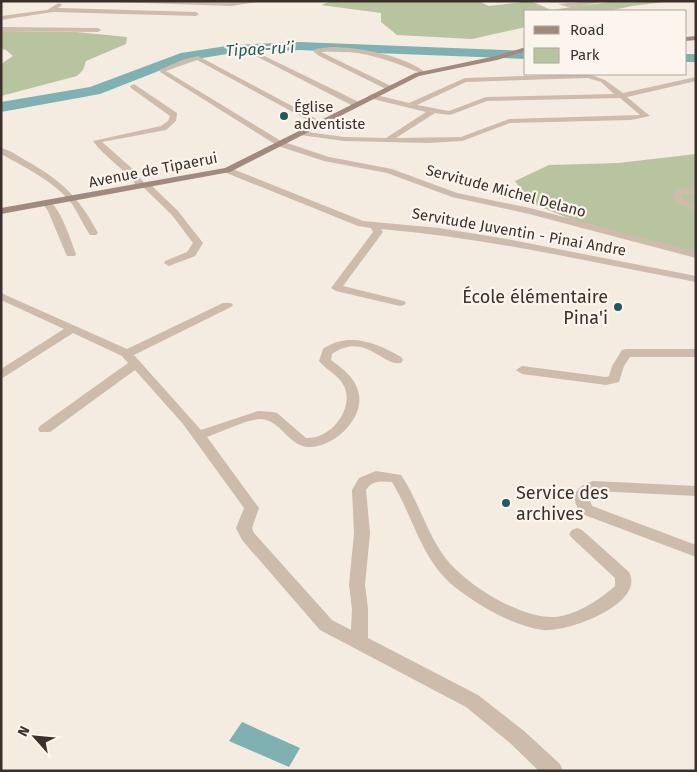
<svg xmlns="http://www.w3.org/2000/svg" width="697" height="772" viewBox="0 0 697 772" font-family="'Fira Sans',sans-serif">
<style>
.green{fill:#b8c4a0}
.water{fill:#7fb0b2}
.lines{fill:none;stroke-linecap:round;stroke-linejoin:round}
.river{fill:#7fb0b2;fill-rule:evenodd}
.minor{fill:#cdbbac;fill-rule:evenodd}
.secondary{fill:#a18a7d;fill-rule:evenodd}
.poi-dot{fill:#1f5a5e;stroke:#fbf5ee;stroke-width:2}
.labels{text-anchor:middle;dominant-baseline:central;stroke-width:4.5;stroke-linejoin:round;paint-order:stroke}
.far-poi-label{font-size:15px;fill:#3b302b;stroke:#fbf5ee;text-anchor:start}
.far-street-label{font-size:15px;fill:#3b302b;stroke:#fbf5ee}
.far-water-label{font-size:16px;font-style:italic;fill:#1f5a5e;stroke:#fbf5ee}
.poi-label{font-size:18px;fill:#3b302b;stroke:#fbf5ee;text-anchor:end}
</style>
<rect width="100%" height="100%" fill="#f4ebe1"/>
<g class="green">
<polygon points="332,1 478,1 489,6 531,1 551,10 616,1 673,1 632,6 608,11 526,11 526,27 472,39 397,35 381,22 381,13 321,5"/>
<polygon points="1,31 76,32 127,37 126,44 86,61 83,70 77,76 1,96 1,64 13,56 6,50 1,49"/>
<polygon points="696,154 696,253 604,233 529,202 515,181 549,165 618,163"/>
</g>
<polygon class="water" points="242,722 300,748 289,767 229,741"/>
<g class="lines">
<g class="river">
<polygon points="299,42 526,51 526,59 299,50 233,53 184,61 100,94 1,112 1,102 90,87 181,53 233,45"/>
<rect x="686" y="54" width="10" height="8"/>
</g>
<g class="minor">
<polygon points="88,1 264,1 231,6"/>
<polygon points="591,1 607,1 571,8 558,4"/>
<polygon points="59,3 62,5 58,8 196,12 199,14 196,16 53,12 1,20 1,16 47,10"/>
<polygon points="1,27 98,28 101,30 98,32 1,31"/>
<path d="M 331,47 C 358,47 403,55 425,72 L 420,73 C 388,59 356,48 321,52 L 393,87 L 386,89 L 319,56 L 314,52 L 315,49 Z"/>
<polygon points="250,49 359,102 360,104 353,106 248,52 247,51"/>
<polygon points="198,56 324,123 317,125 197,60 166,71 281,141 329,157 392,169 457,193 530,208 696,252 696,258 529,214 452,197 387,173 324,161 278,146 160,72 161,69 182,60"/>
<path d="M 589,74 L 605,80 L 623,93 L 696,77 L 696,81 L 627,97 L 650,116 L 631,120 L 510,123 L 462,141 L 428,143 L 344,141 L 300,135 L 296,133 L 300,131 L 344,137 L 386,138 L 426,112 L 369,98 L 368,96 L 372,94 L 409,103 L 465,78 ZM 588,78 L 601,82 L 614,94 L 486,97 L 449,111 L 417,105 L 466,82 ZM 620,98 L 640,115 L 509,119 L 461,137 L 396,138 L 435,113 L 450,115 L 487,101 Z"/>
<path d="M 134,84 L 177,113 L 176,121 L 166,130 L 102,142 L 135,171 L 144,183 L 149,183 L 178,211 L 203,243 L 195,256 L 169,266 L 164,263 L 165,261 L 187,252 L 193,243 L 172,215 L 144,188 L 138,188 C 126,169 106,159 93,141 L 161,126 L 168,121 L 170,116 L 131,88 L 130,86 Z"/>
<path d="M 1,148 C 10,150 18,156 25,160 C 61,180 79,197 98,233 L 96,235 L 90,235 C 83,225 79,214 72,204 C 54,181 26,168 1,154 Z"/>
<path d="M 224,168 L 230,168 L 363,221 L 439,228 L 501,238 L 696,276 L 696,282 C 591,262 488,238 381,229 L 383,232 L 343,286 L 404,301 L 406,303 L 404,305 L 400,306 L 336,291 L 331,288 L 373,232 L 371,228 L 358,226 L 224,172 Z"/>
<polygon points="696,188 696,194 682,195 683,199 696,205 696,211 674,201 672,195 677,189"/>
<path d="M 47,200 C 60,205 71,241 76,254 L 75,256 L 67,256 L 66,254 L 48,211 L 42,203 Z"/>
<path d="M 1,293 L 127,349 L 223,303 L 231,303 L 233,305 L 231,307 L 134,355 L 201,430 L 258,411 L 272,412 L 277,413 L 306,438 C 330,440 355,409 344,386 C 339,375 326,370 319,361 L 323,349 C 348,331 378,343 401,357 L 403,360 L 401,363 C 383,367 365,331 332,354 L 331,360 C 342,368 357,379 359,395 C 363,420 333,448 309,447 C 289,447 281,420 261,419 C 247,419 221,432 207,437 L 259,508 L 252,528 L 254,533 L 332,620 L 351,630 L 352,609 L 349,585 L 354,533 L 352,490 L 359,478 L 371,473 L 376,471 L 401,475 C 418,500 426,531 444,556 C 463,583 520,619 555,617 C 577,615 599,600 615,586 L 615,578 L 572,538 L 569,534 L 572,530 L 577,528 L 582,530 L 629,572 C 646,604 567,633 543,630 C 514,626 483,608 460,591 C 422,564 415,520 392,482 C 381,481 372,480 366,490 L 370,533 L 365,585 L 368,609 L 368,638 L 478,695 L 524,731 L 560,764 L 563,771 L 539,771 L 510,743 L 466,707 L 320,630 L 242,540 L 236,528 L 244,508 L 183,424 L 135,370 L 50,432 L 40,432 L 38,429 L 40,426 L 128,363 L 122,356 L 73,333 L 1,379 L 1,369 L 64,329 L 1,300 Z"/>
<polygon points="626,349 696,349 696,357 630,357 624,366 619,382 606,385 522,374 516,370 522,366 606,377 609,376 612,366 622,350"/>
<path d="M 593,481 L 696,486 L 696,496 L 595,491 L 588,496 L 592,506 L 696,545 L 696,557 L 582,514 C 569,498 574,487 593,481 Z"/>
</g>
<g class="secondary">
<polygon points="696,36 696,40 686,41 686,37"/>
<polygon points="526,47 526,51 497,60 419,76 230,172 1,214 1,208 225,168 415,73 496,56"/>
</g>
</g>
<g class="poi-dot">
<circle cx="284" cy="116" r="5"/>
<circle cx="618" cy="307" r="5"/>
<circle cx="506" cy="503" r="5"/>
</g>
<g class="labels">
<g class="far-poi-label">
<text x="294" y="107">Église<tspan x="294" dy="17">adventiste</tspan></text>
</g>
<g class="far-street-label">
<text transform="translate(153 170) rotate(-11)">Avenue de Tipaerui</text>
<text transform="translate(506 191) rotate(15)">Servitude Michel Delano</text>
<text transform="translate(519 232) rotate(10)">Servitude Juventin - Pinai Andre</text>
</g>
<g class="far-water-label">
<text transform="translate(260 49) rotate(-3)">Tipae-ru’i</text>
</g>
<g class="poi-label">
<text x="608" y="297">École élémentaire<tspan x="608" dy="21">Pina'i</tspan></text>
<text x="516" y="493" text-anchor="start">Service des<tspan x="516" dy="21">archives</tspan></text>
</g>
</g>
<rect width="697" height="772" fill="none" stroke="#3b302b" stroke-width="5"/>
<rect x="524" y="10" width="162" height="65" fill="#fbf5ee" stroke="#aea6a0"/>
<rect x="534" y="26" width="25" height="8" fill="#a18a7d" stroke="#aea6a0"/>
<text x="570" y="35" font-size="15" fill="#3b302b">Road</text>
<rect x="534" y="48" width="25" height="15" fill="#b8c4a0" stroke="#aea6a0"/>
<text x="570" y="60" font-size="15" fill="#3b302b">Park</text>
<g transform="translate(35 737) rotate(297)" stroke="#fbf5ee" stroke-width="4" paint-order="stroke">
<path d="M0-4L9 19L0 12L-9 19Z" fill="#3b302b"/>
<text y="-8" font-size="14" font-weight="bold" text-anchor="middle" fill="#3b302b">N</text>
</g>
</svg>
